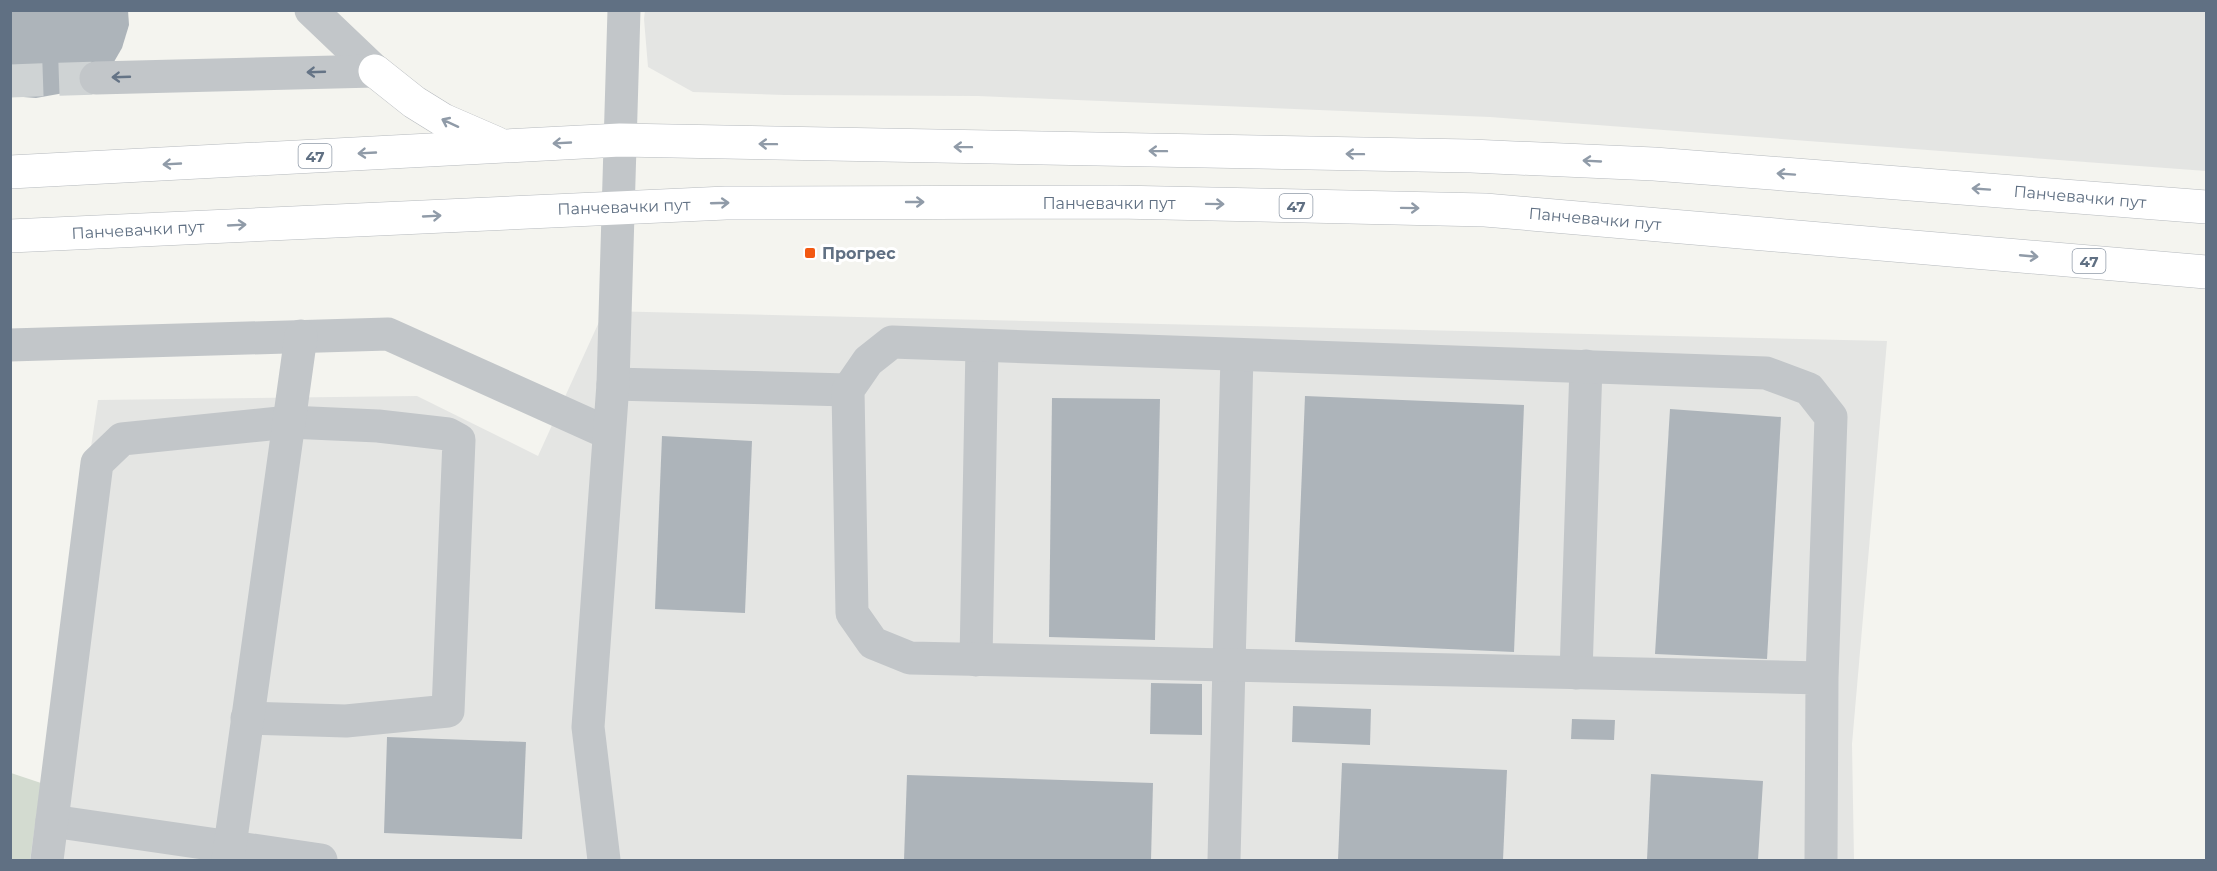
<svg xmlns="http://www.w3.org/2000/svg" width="2217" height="871" viewBox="0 0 2217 871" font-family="Montserrat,sans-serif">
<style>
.built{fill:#e4e5e3}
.green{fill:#d3dbd0}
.building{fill:#adb4ba}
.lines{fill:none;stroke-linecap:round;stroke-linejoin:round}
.minor-tunnel{stroke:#cfd3d4;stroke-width:33;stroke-dasharray:33 16;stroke-linecap:butt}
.major-casing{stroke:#b5b9bd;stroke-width:34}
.minor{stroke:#c2c6c9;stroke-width:33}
.major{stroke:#fff;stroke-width:33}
.oneway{stroke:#657486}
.oneway2{stroke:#909ba8}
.poi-dot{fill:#f25811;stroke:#fff;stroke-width:2}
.labels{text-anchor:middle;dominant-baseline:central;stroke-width:6;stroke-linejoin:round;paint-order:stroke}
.shield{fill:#fff;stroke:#909ba8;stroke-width:1.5}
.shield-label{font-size:15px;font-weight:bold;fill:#607083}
.street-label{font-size:16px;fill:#607083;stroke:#fff}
.poi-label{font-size:16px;font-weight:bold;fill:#607083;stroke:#fff;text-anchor:start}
</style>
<rect width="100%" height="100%" fill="#f4f4ef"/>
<g class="built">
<polygon points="645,10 2206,11 2206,171 1490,117 978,96 784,95 693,92 648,67 644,19"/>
<polygon points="604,311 1887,341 1852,744 1854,860 29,860 98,400 417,396 538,456"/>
</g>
<polygon class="green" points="11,773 41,783 30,860 11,860"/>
<g class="building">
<polygon points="10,10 128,10 129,25 122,48 111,67 92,81 64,93 36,98 10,96"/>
<polygon points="1305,396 1524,405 1514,652 1295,642"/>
<polygon points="1052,398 1160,399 1155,640 1049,637"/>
<polygon points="1670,409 1781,417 1767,659 1655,654"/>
<polygon points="662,436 752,441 745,613 655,609"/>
<polygon points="1151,683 1202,684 1202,735 1150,734"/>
<polygon points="1293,706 1371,709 1370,745 1292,742"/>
<polygon points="1572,719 1615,720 1614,740 1571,739"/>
<polygon points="387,737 526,742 522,839 384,833"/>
<polygon points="1342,763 1507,770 1503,860 1338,860"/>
<polygon points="1651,774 1763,781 1758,860 1647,860"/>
<polygon points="907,775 1153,783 1151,860 904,860"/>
</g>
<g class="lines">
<polyline class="minor-tunnel" points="10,81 96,78"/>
<defs>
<g id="major">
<polyline points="375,71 414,102 443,120 496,143"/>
<polyline points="10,172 620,140 1471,156 1654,164 2206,207"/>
<polyline points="10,236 726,203 1117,202 1485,210 2206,272"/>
</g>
</defs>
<use href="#major" class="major-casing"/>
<g class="minor">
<polyline points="311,10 375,71"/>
<polyline points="96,78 375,71"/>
<polyline points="10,345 388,334 608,433"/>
<polyline points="613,384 848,390"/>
<polyline points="976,660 982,346"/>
<polyline points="1576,673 1586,366"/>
<polyline points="52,821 321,860"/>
<polyline points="47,860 97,463 122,439 289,422 378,426 448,434 459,440 448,711 346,721 247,718"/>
<polyline points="228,860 301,336"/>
<polyline points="604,860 588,727 613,384 624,10"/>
<polyline points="1224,860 1237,355"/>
<polyline points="1821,860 1822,678 1831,417 1809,389 1766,373 892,342 868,361 848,390 852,613 873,643 910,658 1822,678"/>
</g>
<use href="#major" class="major"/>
</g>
<defs><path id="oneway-shaft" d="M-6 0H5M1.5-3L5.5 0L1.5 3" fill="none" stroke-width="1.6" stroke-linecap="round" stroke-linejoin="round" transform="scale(1.5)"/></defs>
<g class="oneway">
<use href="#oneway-shaft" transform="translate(316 72) rotate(178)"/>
<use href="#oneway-shaft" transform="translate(121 77) rotate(178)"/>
</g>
<g class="oneway2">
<use href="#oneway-shaft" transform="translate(450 123) rotate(-155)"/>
<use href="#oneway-shaft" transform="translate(562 143) rotate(177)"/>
<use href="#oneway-shaft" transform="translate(768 144) rotate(-179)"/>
<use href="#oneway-shaft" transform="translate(963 147) rotate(-179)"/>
<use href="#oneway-shaft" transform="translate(1158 151) rotate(-179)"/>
<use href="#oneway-shaft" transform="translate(367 153) rotate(177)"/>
<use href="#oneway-shaft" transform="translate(1355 154) rotate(-179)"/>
<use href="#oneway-shaft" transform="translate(1592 161) rotate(-177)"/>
<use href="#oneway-shaft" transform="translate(172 164) rotate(177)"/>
<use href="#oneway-shaft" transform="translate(1786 174) rotate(-176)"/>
<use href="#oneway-shaft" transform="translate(1981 189) rotate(-176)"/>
<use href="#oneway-shaft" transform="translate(915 202)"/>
<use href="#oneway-shaft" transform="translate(720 203) rotate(-2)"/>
<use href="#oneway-shaft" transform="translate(1215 204) rotate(1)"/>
<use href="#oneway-shaft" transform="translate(1410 208) rotate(1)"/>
<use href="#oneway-shaft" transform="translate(432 216) rotate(-3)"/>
<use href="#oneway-shaft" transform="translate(237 225) rotate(-3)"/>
<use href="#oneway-shaft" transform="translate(2029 256) rotate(5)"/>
</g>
<rect class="poi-dot" x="804" y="247" width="12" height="12" rx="3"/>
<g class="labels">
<g class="shield">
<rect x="298.5" y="144" width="33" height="24" rx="4.5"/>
<rect x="1279.5" y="194" width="33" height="24" rx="4.5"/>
<rect x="2072.5" y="249" width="33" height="24" rx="4.5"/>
</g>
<g class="shield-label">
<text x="315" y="156">47</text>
<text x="1296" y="206">47</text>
<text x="2089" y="261">47</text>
</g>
<g class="street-label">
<text transform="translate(2080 197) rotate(5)">Панчевачки пут</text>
<text x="1109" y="203">Панчевачки пут</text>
<text transform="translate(624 207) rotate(-2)">Панчевачки пут</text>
<text transform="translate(1595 219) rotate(5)">Панчевачки пут</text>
<text transform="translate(138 230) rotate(-3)">Панчевачки пут</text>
</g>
<g class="poi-label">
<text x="822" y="253">Прогрес</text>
</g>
</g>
<rect width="2217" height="871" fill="none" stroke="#607083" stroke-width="24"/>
</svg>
